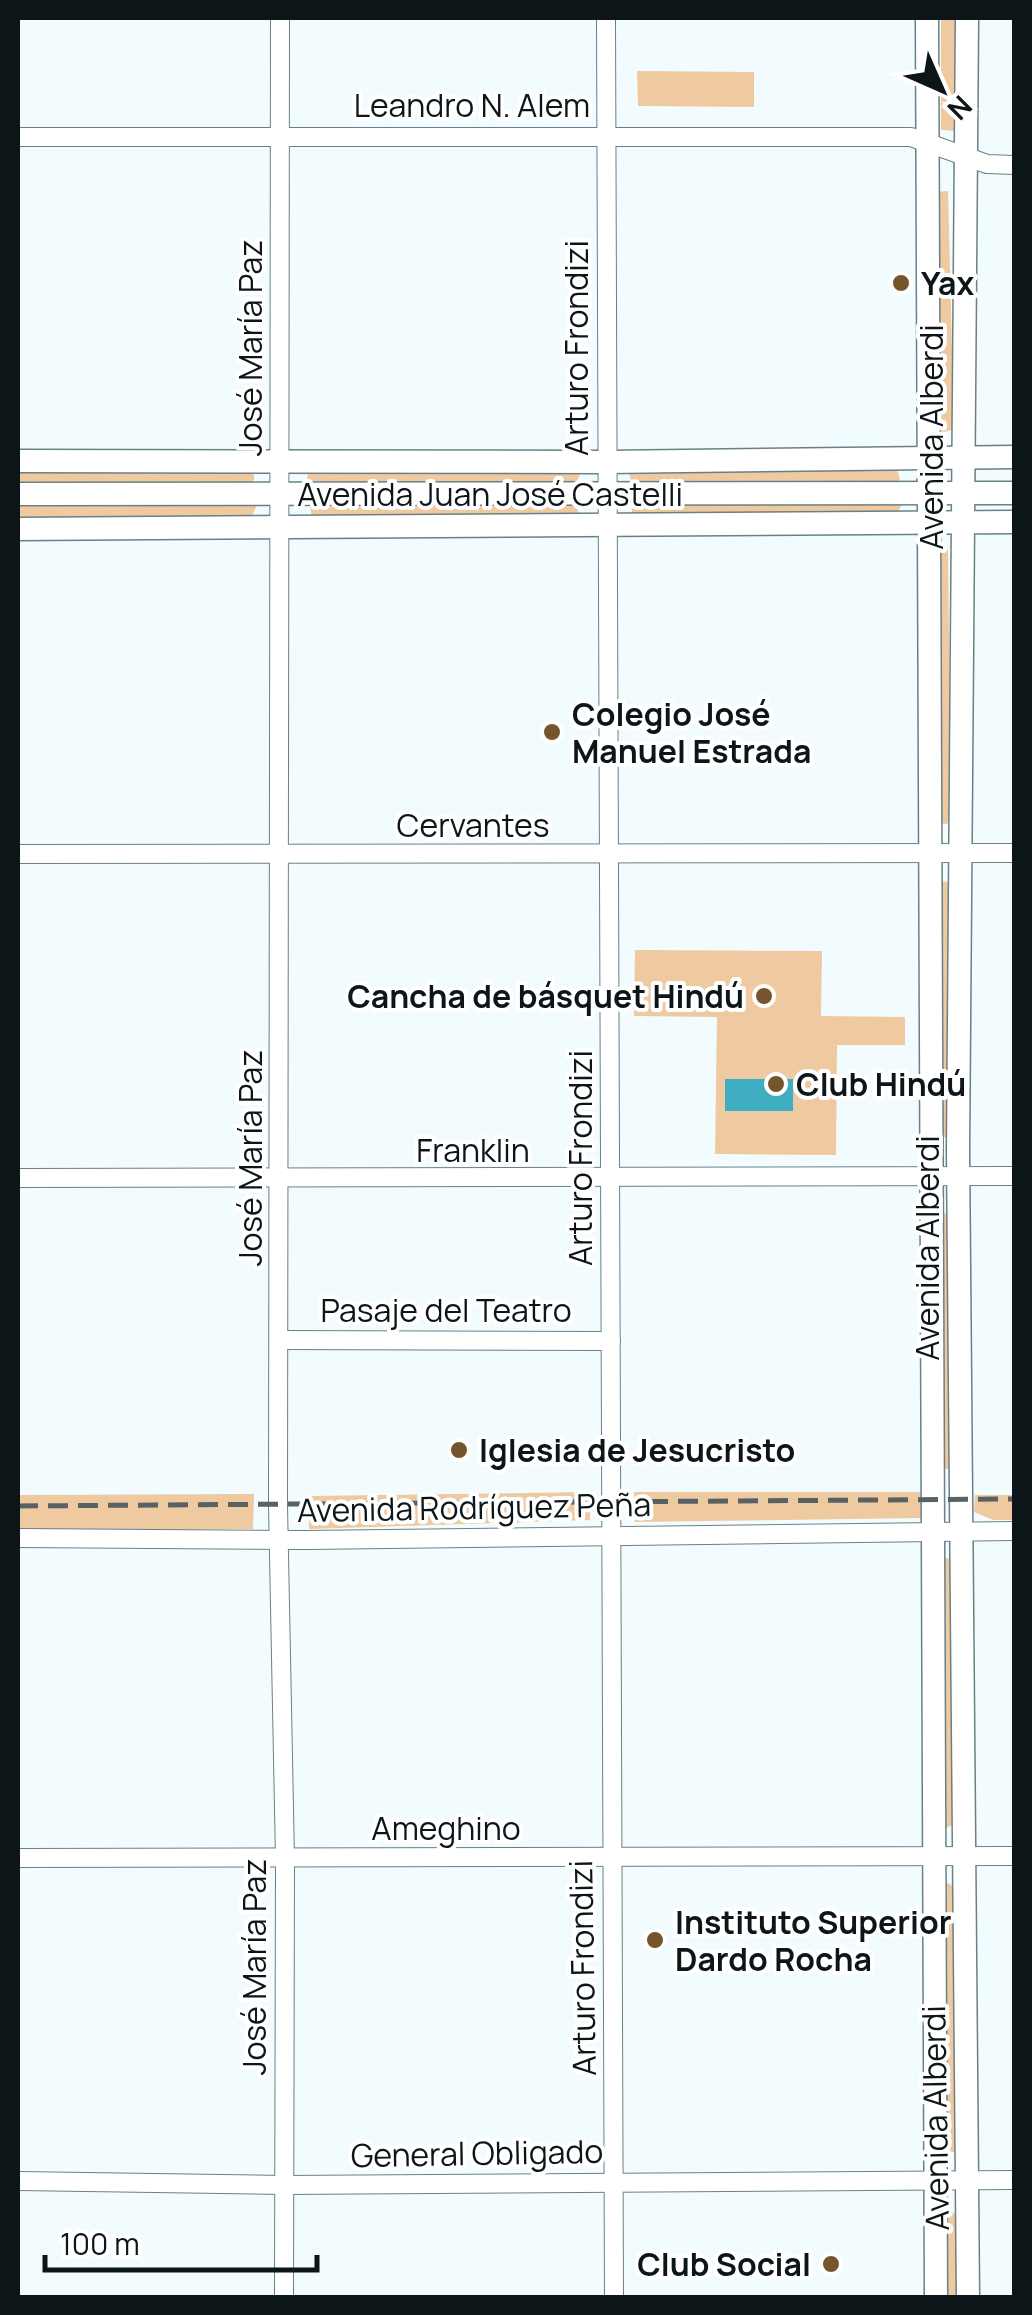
<svg xmlns="http://www.w3.org/2000/svg" width="1032" height="2315" viewBox="0 0 1032 2315" font-family="Manrope,sans-serif">
<style>
.green{fill:#efc9a0}
.water{fill:#3fadc2}
.lines{fill:none;stroke-linecap:round;stroke-linejoin:round}
.minor-casing{stroke:#688086;stroke-width:20}
.major-casing{stroke:#688086;stroke-width:25}
.minor{stroke:#fff;stroke-width:18}
.major{stroke:#fff;stroke-width:22}
.rail{stroke:#586265;stroke-width:5;stroke-dasharray:20 10;stroke-linecap:butt}
.poi-dot{fill:#76542c;stroke:#fff;stroke-width:4}
.labels{text-anchor:middle;dominant-baseline:central;stroke-width:8;stroke-linejoin:round;paint-order:stroke}
.street-label{font-size:32px;fill:#0c1518;stroke:#fff}
.poi-label{font-size:32px;font-weight:bold;fill:#0c1518;stroke:#fff;text-anchor:start}
</style>
<rect width="100%" height="100%" fill="#f2fcff"/>
<g class="green">
<polygon points="941,18 955,18 955,131 941,130"/>
<polygon points="637,71 754,72 754,107 638,106"/>
<polygon points="948,191 954,429 941,433 936,429 934,192"/>
<polygon points="897,469 900,479 896,482 632,483 629,474"/>
<polygon points="576,470 580,474 576,484 307,481 308,472"/>
<polygon points="18,471 254,472 254,480 250,483 18,483"/>
<polygon points="251,503 256,507 251,518 18,519 18,504"/>
<polygon points="574,503 579,513 574,516 312,517 310,507"/>
<polygon points="632,503 897,503 901,506 897,514 632,515"/>
<polygon points="939,548 948,550 951,819 947,824 940,823"/>
<polygon points="944,881 952,885 950,1137 939,1137 940,885"/>
<polygon points="635,950 822,951 821,1016 905,1017 905,1045 837,1045 836,1155 715,1154 717,1017 634,1016"/>
<polygon points="953,1213 953,1469 941,1469 940,1214"/>
<polygon points="590,1492 590,1520 309,1529 309,1496"/>
<polygon points="634,1492 922,1492 922,1518 635,1522"/>
<polygon points="254,1494 253,1529 18,1531 18,1495"/>
<polygon points="975,1495 1014,1495 1014,1520 993,1520 974,1512"/>
<polygon points="945,1558 952,1559 954,1824 946,1828 941,1565"/>
<polygon points="948,1883 955,1888 955,2152 946,2153 944,1886"/>
<polygon points="948,2210 957,2214 957,2297 944,2297 944,2215"/>
</g>
<rect class="water" x="725" y="1079" width="68" height="32"/>
<g class="lines">
<defs>
<g id="minor">
<polyline points="280,18 278,1505 285,1859 284,2298"/>
<polyline points="606,18 614,2298"/>
<polyline points="18,137 911,137 987,164 1014,165"/>
<polyline points="18,854 1014,853"/>
<polyline points="18,1178 1014,1176"/>
<polyline points="280,1340 611,1341"/>
<polyline points="18,1538 307,1540 1014,1531"/>
<polyline points="18,1858 1014,1856"/>
<polyline points="18,2181 283,2185 1014,2180"/>
</g>
<g id="major">
<polyline points="927,18 936,2298"/>
<polyline points="967,18 958,1151 968,2298"/>
<polyline points="18,461 607,462 1014,457"/>
<polyline points="18,494 1014,493"/>
<polyline points="18,529 1014,522"/>
</g>
</defs>
<use href="#minor" class="minor-casing"/>
<use href="#major" class="major-casing"/>
<use href="#minor" class="minor"/>
<use href="#major" class="major"/>
<polyline class="rail" points="18,1506 1014,1499"/>
</g>
<g class="poi-dot">
<circle cx="901" cy="283" r="10"/>
<circle cx="552" cy="732" r="10"/>
<circle cx="764" cy="996" r="10"/>
<circle cx="776" cy="1084" r="10"/>
<circle cx="459" cy="1450" r="10"/>
<circle cx="655" cy="1940" r="10"/>
<circle cx="831" cy="2264" r="10"/>
</g>
<g class="labels">
<g class="street-label">
<text x="472" y="105">Leandro N. Alem</text>
<text transform="translate(250 348) rotate(-90)">José María Paz</text>
<text transform="translate(576 348) rotate(-90)">Arturo Frondizi</text>
<text transform="translate(931 437) rotate(-90)">Avenida Alberdi</text>
<text x="490" y="494">Avenida Juan José Castelli</text>
<text x="473" y="825">Cervantes</text>
<text x="473" y="1150">Franklin</text>
<text transform="translate(250 1158) rotate(-90)">José María Paz</text>
<text transform="translate(580 1158) rotate(-90)">Arturo Frondizi</text>
<text transform="translate(927 1248) rotate(-90)">Avenida Alberdi</text>
<text x="446" y="1310">Pasaje del Teatro</text>
<text transform="translate(474 1507) rotate(-1)">Avenida Rodríguez Peña</text>
<text x="446" y="1828">Ameghino</text>
<text transform="translate(254 1967) rotate(-90)">José María Paz</text>
<text transform="translate(582 1968) rotate(-91)">Arturo Frondizi</text>
<text transform="translate(935 2118) rotate(-91)">Avenida Alberdi</text>
<text transform="translate(477 2153) rotate(-1)">General Obligado</text>
</g>
<g class="poi-label">
<text x="921" y="283">Yax</text>
<text x="572" y="714">Colegio José<tspan x="572" dy="37">Manuel Estrada</tspan></text>
<text x="744" y="996" text-anchor="end">Cancha de básquet Hindú</text>
<text x="796" y="1084">Club Hindú</text>
<text x="479" y="1450">Iglesia de Jesucristo</text>
<text x="675" y="1922">Instituto Superior<tspan x="675" dy="37">Dardo Rocha</tspan></text>
<text x="811" y="2264" text-anchor="end">Club Social</text>
</g>
</g>
<rect width="1032" height="2315" fill="none" stroke="#0c1518" stroke-width="40"/>
<g transform="translate(942 90) rotate(135)" stroke="#ffffff" stroke-width="8" paint-order="stroke">
<path d="M0-8L18 38L0 25L-18 38Z" fill="#0c1518"/>
<text y="-15" font-size="28" font-weight="bold" text-anchor="middle" fill="#0c1518">N</text>
</g>
<path d="M45 2255v15h272v-15" fill="none" stroke="#0c1518" stroke-width="5"/>
<text x="60" y="2255" font-size="30" fill="#0c1518" stroke="#ffffff" stroke-width="8" paint-order="stroke">100 m</text>
</svg>
